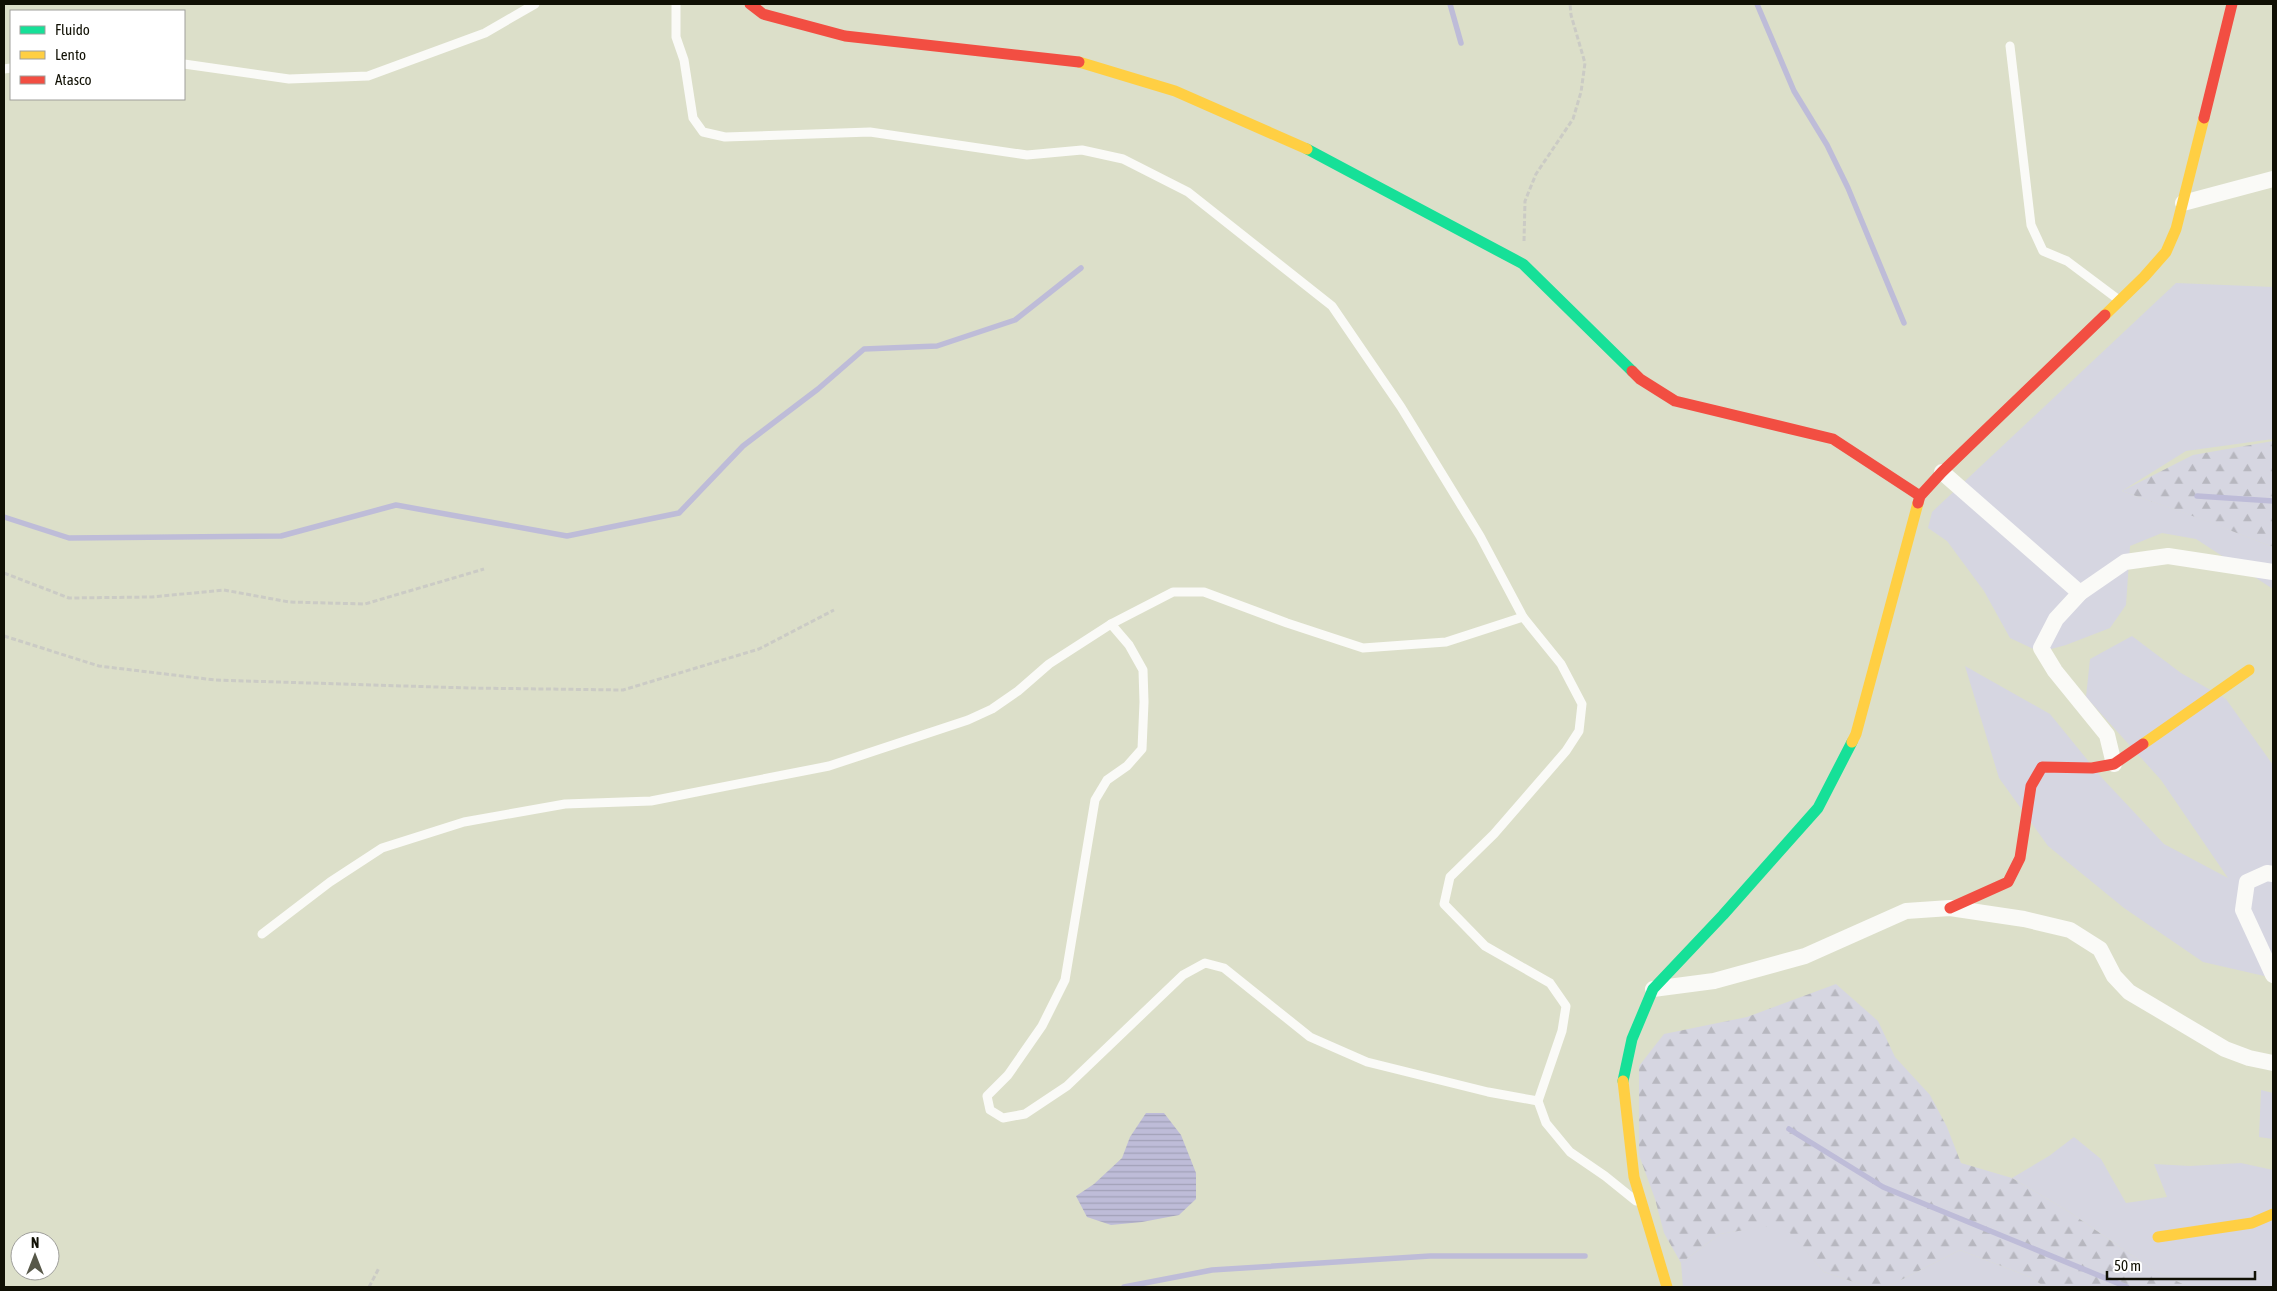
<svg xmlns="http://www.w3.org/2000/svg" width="2277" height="1291" viewBox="0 0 2277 1291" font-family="'Asap Condensed',sans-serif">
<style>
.green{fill:#d6d6e1}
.forest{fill:url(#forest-firs)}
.water{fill:url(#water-rules)}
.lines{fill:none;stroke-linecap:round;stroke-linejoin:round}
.stream{stroke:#bebcd8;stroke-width:5.5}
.path{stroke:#cbcbc5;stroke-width:3;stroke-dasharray:5 2.5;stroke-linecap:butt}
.lane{stroke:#fafaf7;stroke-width:9}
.street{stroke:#fafaf7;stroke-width:16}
.fast{stroke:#16e098;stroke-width:11}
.slow{stroke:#ffcf43;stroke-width:11}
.jam{stroke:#f24e42;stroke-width:11}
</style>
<defs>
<pattern id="forest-firs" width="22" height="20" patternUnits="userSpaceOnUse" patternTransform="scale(1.25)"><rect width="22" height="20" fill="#d6d6e1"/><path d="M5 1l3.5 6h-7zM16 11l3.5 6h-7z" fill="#b7b7bf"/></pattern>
<pattern id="water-rules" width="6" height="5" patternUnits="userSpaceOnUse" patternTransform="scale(1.25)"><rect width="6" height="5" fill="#bebcd8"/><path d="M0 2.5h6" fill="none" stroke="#a2a1b8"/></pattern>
</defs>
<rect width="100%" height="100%" fill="#dcdfc9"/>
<g class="green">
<polygon points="2176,283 2273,287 2273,439 2186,451 2122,491 2202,519 2273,547 2273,589 2196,539 2162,533 2130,546 2126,605 2110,628 2066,645 2040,652 2010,638 1984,591 1947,541 1928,528 1932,512"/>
<polygon points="2132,636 2181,673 2226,699 2273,765 2273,978 2203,962 2124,908 2048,846 1999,778 1965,666 2050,714 2103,779 2164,844 2228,878 2161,780 2086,697 2090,659"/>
<polygon points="2261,1090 2273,1093 2273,1139 2259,1137"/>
<polygon points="2074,1137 2101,1159 2126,1203 2167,1197 2154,1164 2190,1166 2241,1163 2273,1170 2273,1287 2189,1287 2153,1270 2071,1213 2012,1178 2049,1156"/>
<polygon points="1782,1223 1824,1272 1869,1287 1683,1287 1681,1263 1720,1234"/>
<polygon points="1960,1250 2030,1277 2045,1287 1887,1287"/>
</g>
<g class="forest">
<polygon points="2273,441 2273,547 2201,519 2122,491 2193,455"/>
<polygon points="1836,984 1878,1021 1895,1057 1930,1095 1947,1127 1961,1163 2012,1178 2071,1213 2153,1270 2189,1287 2045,1287 2030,1277 1960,1250 1887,1287 1869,1287 1824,1272 1782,1224 1720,1234 1681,1263 1664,1233 1655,1199 1639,1155 1639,1066 1664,1034 1747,1017"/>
</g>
<polygon class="water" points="1146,1113 1164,1113 1181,1135 1196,1173 1196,1199 1179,1215 1142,1222 1111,1225 1087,1217 1076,1196 1094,1184 1122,1158 1130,1137"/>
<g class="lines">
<g class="stream">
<polyline points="1450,4 1461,43"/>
<polyline points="1757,4 1794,91 1827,145 1848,188 1904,323"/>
<polyline points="2197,496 2273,501"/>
<polyline points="4,517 69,538 281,536 396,505 567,536 679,513 743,446 818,389 864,349 937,346 1015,320 1081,268"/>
<polyline points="1789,1129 1883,1187 2127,1287"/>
<polyline points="1124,1287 1212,1270 1430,1256 1585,1256"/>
</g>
<g class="path">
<polyline points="1524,241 1525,201 1536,174 1573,119 1581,92 1585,63 1571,15 1570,4"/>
<polyline points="4,573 69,598 152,597 224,590 289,602 365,604 484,569"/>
<polyline points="4,636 99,666 215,680 468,688 623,690 759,649 834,610"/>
<polyline points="369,1287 379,1268"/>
</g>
<g class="lane">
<polyline points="676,4 676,37 684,60 693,118 703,132 725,137 870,132 1027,155 1082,150 1123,159 1188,192 1332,306 1401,407 1480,536 1523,617 1561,664 1582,704 1579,731 1566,751 1494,834 1450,877 1444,904 1485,946 1550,983 1566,1006 1562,1031 1538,1101 1546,1123 1570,1152 1605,1176 1636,1201"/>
<polyline points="2010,46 2031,225 2043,251 2067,261 2119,300"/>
<polyline points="184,64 289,79 368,76 485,33 535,4"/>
<polyline points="4,69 11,68"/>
<polyline points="1111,624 1129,645 1143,670 1144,702 1142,749 1127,766 1107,780 1095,800 1065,980 1042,1026 1008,1075 987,1096 990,1110 1003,1118 1025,1114 1067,1086 1183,975 1205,963 1224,968 1310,1037 1367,1062 1488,1092 1538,1101"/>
<polyline points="262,934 330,882 382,848 464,822 565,804 651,801 829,766 968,720 992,709 1018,691 1049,664 1111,624 1173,592 1204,592 1287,623 1363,648 1446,642 1523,617"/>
</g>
<g class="street">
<polyline points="2183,203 2273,179"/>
<polyline points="1942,472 2080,593"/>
<polyline points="2114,764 2107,735 2055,671 2041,648 2056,619 2080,593 2125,562 2168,556 2273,572"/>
<polyline points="2273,874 2267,873 2247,882 2243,910 2273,975"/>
<polyline points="1653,989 1714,981 1805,956 1906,911 1950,908 2024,919 2070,930 2100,949 2114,976 2129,992 2225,1049 2249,1058 2273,1063"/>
</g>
<g class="fast">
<polyline points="1307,149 1523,264 1632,371"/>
<polyline points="1623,1081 1632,1039 1653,989 1723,915 1818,808 1852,742"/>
</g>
<g class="slow">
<polyline points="1079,62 1175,91 1307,149"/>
<polyline points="2105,315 2144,277 2166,252 2176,229 2204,118"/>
<polyline points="1852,742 1856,734 1918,503"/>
<polyline points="2143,744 2249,670"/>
<polyline points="1623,1081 1634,1177 1667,1287"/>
<polyline points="2158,1237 2252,1223 2273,1214"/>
</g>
<g class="jam">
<polyline points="750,4 763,14 845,36 1079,62"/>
<polyline points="2204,118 2232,4"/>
<polyline points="1632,371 1640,379 1675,401 1833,439 1920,496"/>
<polyline points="1918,503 1920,496 1942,472 2105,315"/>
<polyline points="1950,908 2008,882 2020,858 2031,786 2042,767 2092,768 2114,764 2143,744"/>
</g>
</g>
<rect width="2277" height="1291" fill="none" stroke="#101004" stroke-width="10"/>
<rect x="10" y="10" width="175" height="90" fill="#ffffff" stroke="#9f9f9b"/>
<rect x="20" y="26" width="25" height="8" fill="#16e098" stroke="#9f9f9b"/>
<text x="55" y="35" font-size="15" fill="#101004">Fluido</text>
<rect x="20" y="51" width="25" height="8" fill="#ffcf43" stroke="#9f9f9b"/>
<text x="55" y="60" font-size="15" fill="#101004">Lento</text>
<rect x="20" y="76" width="25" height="8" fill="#f24e42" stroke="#9f9f9b"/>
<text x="55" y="85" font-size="15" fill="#101004">Atasco</text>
<g transform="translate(35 1256)"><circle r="24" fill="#ffffff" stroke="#9f9f9b"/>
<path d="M0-4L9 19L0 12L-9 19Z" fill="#575849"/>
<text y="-8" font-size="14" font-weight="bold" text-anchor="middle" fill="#101004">N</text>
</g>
<path d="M2107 1271v8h148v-8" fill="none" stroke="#101004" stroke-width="2.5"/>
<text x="2114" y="1271" font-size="15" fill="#101004" stroke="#ffffff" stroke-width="4" paint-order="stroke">50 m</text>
</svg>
